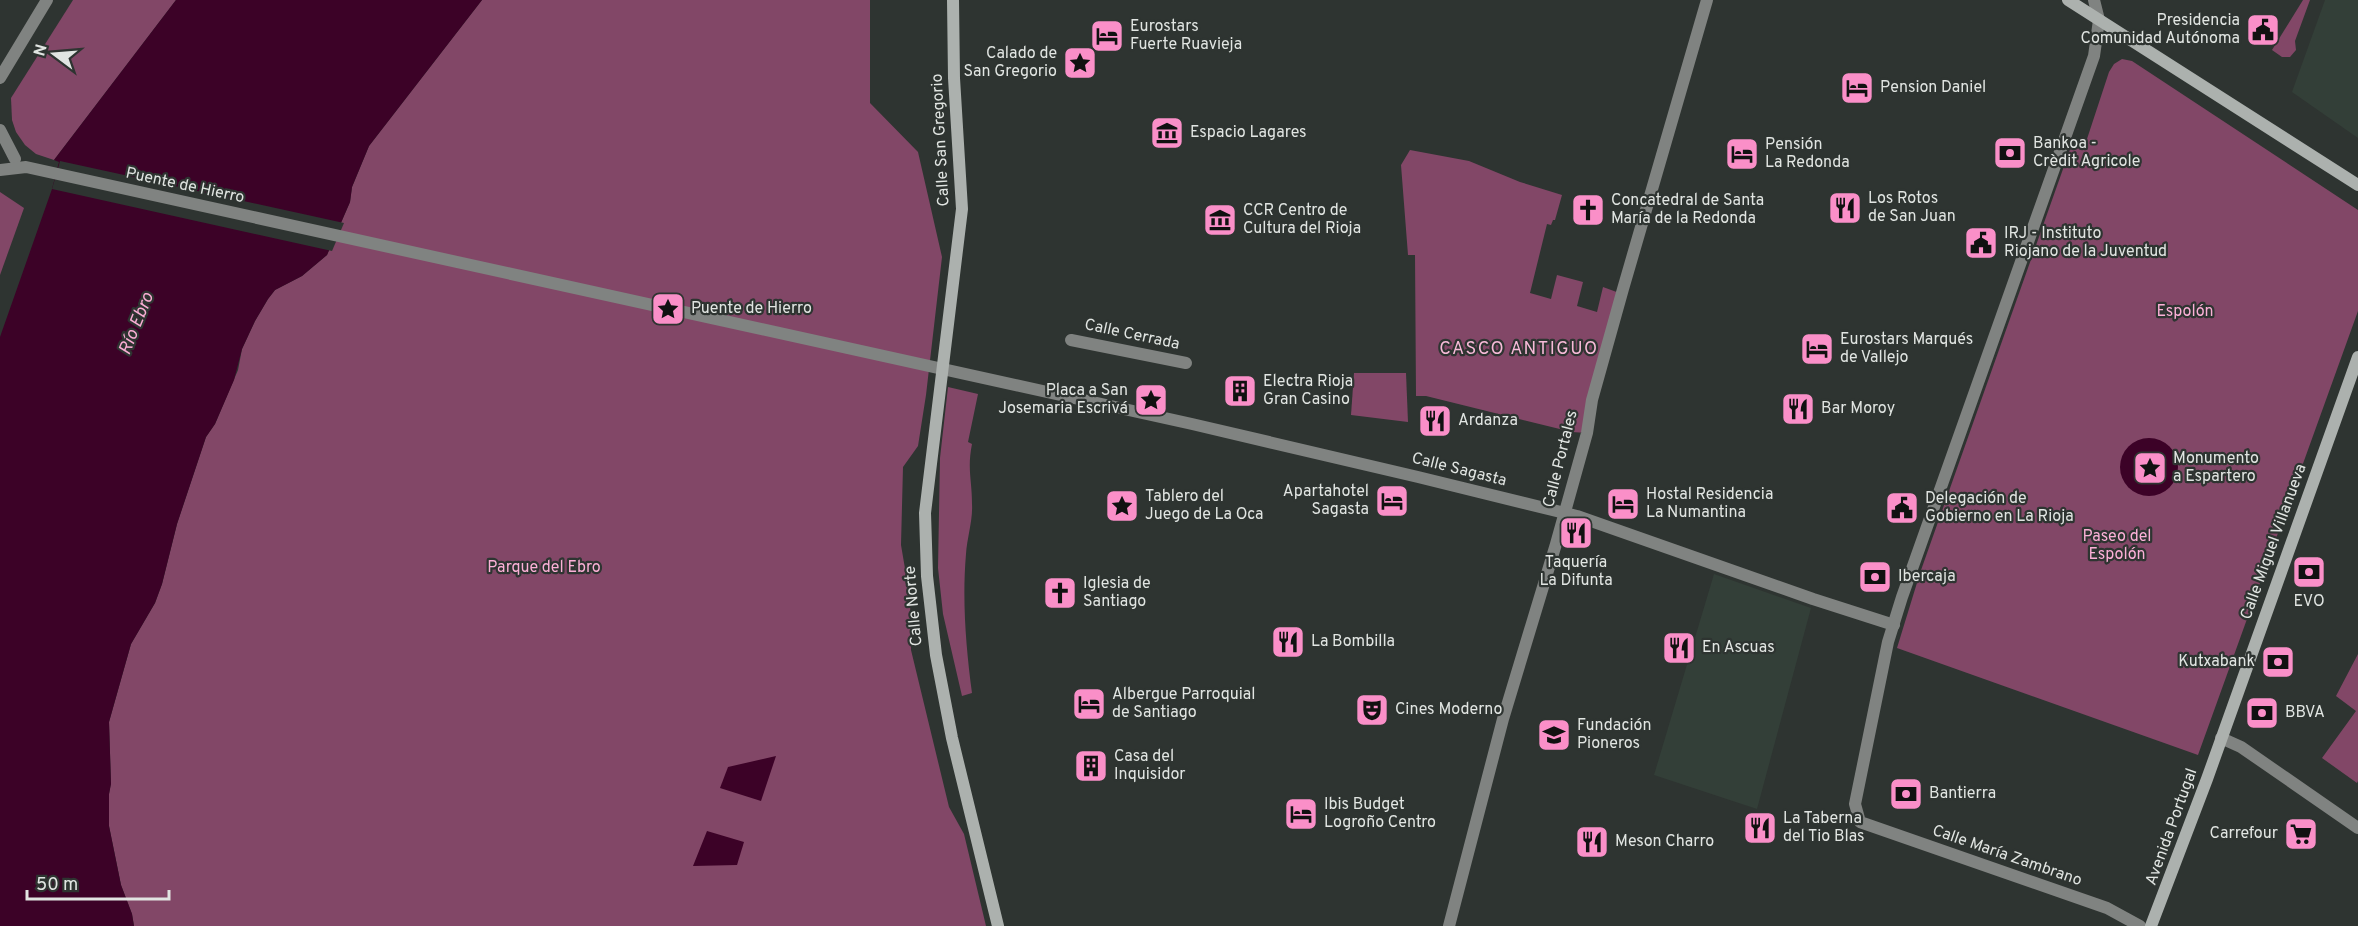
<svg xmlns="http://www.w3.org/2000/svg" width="2358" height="926" viewBox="0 0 2358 926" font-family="Overpass,sans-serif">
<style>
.built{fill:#333f38}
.green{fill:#824767}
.water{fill:#3c0227}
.pier{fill:#2e3431}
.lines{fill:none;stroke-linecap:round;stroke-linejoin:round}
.street{stroke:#808381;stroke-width:12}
.secondary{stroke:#acb1ae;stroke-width:12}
.labels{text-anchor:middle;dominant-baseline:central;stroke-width:4.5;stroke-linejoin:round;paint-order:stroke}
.poi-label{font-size:16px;fill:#e1e5e2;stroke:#2e3431;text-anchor:start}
.street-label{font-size:16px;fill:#e1e5e2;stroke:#2e3431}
.park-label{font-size:16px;fill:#fcb0d7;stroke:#2e3431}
.water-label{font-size:18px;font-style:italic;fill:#faadd4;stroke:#2e3431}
.neighbourhood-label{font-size:18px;letter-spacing:1.5px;fill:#f7bad8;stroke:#2e3431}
</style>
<rect width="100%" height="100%" fill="#2e3431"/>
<g class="built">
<polygon points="2325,0 2358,0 2358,138 2292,92"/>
<polygon points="1714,574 1811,608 1757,809 1654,775"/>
</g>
<g class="green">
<polygon points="73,0 176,0 54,160 36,154 25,145 16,132 12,120 11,98"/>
<polygon points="482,0 870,0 870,103 918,152 942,257 926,395 918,446 903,467 901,545 910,598 911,650 949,807 964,834 986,926 134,926 132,914 121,885 109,826 109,794 111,783 109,722 131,644 155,603 162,584 177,524 206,437 215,424 238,370 242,349 255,321 268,299 275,290 302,276 327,255 350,202 352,187 369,146"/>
<polygon points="2303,0 2310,0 2295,41 2296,50 2290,57 2282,57 2272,50"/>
<polygon points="2122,59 2132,61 2358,210 2358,311 2198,755 1897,648 1920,573 2074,138 2086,142 2109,72 2114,64"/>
<polygon points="1410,150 1469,161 1520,182 1562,195 1555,220 1553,220 1551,225 1547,224 1530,293 1551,299 1557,275 1583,282 1577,306 1597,312 1603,287 1622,294 1587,433 1572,432 1426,396 1416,396 1415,255 1408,255 1401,165"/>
<polygon points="0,192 24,208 0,275"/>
<polygon points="1354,373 1406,373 1408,422 1351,415"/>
<path d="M 948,387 L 978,394 L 968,442 L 972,444 C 967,469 972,480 972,504 C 973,520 967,538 966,554 C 962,601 966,647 972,693 L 962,696 L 943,614 L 938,568 L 940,458 Z"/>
<polygon points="2358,654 2358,781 2357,783 2322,758 2356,711 2336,696"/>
</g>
<g class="water">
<polygon points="176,0 482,0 369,146 352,187 350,202 327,255 302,276 275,290 268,299 255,321 242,349 234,380 215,424 206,437 177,524 162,584 155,603 131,644 109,722 111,784 109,794 109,826 121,885 132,914 134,926 0,926 0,337 52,189 59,162 54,160"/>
<circle cx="2149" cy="467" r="29"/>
<polygon points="776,756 761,801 720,788 728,767"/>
<polygon points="707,831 744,842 737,865 693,866"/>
</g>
<polygon class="pier" points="60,161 344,223 332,251 52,189"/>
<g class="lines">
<g class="street">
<polyline points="2094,0 2099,20 2094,56 1902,597 1888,642 1855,804 1860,822 2107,908 2140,926"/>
<polyline points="0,78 47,0"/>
<polyline points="0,130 15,159"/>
<polyline points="0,170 26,167 1192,424 1418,477 1577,516 1813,599 1894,625"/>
<polyline points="1071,340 1186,363"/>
<polyline points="2221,738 2241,747 2358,828"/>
<polyline points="1449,926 1503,719 1556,544 1587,433 1592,400 1623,289 1707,0"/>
</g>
<g class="secondary">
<polyline points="953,0 954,78 962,209 925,513 927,576 936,655 952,738 998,926"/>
<polyline points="2068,0 2358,185"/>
<polyline points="2151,926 2207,779 2358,357"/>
</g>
</g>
<defs>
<symbol id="civic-square" viewBox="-11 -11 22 22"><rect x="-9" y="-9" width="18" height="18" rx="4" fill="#fa8fc8" stroke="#2e3431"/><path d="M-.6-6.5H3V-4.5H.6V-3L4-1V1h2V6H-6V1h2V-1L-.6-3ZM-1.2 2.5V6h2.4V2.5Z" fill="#111"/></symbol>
<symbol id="hotel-square" viewBox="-11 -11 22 22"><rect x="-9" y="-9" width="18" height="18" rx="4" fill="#fa8fc8" stroke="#2e3431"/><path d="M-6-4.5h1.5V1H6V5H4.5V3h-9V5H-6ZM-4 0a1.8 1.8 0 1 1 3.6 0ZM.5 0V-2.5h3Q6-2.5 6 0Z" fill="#111"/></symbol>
<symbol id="sight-square" viewBox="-11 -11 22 22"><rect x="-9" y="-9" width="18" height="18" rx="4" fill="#fa8fc8" stroke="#2e3431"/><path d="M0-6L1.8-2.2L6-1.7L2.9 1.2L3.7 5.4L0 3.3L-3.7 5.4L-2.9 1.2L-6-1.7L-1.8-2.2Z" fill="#111"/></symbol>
<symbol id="museum-square" viewBox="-11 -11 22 22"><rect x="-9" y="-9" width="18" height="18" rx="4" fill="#fa8fc8" stroke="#2e3431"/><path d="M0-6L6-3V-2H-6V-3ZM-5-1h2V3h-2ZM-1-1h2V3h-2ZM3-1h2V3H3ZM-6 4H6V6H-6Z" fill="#111"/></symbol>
<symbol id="bank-square" viewBox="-11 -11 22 22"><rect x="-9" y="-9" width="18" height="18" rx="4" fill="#fa8fc8" stroke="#2e3431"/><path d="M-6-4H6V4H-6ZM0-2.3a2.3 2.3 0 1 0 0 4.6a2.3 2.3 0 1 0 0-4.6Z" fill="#111"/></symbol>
<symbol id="restaurant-square" viewBox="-11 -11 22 22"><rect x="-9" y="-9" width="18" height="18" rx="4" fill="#fa8fc8" stroke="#2e3431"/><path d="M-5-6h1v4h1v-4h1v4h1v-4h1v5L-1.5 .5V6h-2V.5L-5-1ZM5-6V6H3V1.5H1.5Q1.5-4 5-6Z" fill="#111"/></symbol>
<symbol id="church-square" viewBox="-11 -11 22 22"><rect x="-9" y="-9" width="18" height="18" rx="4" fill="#fa8fc8" stroke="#2e3431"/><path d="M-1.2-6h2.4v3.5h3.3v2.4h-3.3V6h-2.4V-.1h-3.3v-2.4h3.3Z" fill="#111"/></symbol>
<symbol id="building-square" viewBox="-11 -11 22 22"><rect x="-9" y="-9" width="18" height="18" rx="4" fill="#fa8fc8" stroke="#2e3431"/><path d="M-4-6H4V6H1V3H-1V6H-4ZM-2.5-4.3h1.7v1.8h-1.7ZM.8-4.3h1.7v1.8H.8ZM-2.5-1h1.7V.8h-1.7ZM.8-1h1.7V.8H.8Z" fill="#111"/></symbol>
<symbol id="theatre-square" viewBox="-11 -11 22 22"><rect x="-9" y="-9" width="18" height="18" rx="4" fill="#fa8fc8" stroke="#2e3431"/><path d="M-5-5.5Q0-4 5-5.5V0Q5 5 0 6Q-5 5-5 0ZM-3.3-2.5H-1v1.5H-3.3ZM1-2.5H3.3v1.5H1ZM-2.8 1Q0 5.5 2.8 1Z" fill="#111"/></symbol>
<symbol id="school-square" viewBox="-11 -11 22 22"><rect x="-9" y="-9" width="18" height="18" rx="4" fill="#fa8fc8" stroke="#2e3431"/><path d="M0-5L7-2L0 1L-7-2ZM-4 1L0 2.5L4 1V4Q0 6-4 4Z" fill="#111"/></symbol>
<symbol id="supermarket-square" viewBox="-11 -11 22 22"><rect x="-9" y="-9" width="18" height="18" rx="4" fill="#fa8fc8" stroke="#2e3431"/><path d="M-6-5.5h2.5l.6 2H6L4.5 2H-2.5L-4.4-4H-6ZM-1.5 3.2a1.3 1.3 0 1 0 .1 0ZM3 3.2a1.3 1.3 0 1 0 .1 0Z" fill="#111"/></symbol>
</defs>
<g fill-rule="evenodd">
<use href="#civic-square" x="2244" y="11" width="38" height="38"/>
<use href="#hotel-square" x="1088" y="17" width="38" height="38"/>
<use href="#sight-square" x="1061" y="44" width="38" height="38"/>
<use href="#hotel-square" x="1838" y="69" width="38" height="38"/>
<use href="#museum-square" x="1148" y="114" width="38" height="38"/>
<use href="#bank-square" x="1991" y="134" width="38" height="38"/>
<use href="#hotel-square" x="1723" y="135" width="38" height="38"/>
<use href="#restaurant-square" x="1826" y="189" width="38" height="38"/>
<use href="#church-square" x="1569" y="191" width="38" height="38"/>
<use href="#museum-square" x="1201" y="201" width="38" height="38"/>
<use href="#civic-square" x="1962" y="224" width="38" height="38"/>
<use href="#sight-square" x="649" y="290" width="38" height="38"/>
<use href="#hotel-square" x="1798" y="330" width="38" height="38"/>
<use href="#building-square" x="1221" y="372" width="38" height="38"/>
<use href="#sight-square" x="1132" y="381" width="38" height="38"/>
<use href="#restaurant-square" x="1779" y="390" width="38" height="38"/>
<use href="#restaurant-square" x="1416" y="402" width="38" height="38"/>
<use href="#sight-square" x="2131" y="449" width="38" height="38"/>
<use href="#hotel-square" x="1373" y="482" width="38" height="38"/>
<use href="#hotel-square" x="1604" y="485" width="38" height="38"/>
<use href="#sight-square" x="1103" y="487" width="38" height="38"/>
<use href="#civic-square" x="1883" y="489" width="38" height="38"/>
<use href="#restaurant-square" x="1557" y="514" width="38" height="38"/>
<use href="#bank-square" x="2290" y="553" width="38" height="38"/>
<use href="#bank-square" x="1856" y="558" width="38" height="38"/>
<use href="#church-square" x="1041" y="574" width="38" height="38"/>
<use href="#restaurant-square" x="1269" y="623" width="38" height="38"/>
<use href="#restaurant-square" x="1660" y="629" width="38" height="38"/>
<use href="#bank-square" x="2259" y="643" width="38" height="38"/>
<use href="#hotel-square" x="1070" y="685" width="38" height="38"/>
<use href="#theatre-square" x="1353" y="691" width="38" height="38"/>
<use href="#bank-square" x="2243" y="694" width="38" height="38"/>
<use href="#school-square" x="1535" y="716" width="38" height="38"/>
<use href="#building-square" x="1072" y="747" width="38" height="38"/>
<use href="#bank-square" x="1887" y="775" width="38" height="38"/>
<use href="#hotel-square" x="1282" y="795" width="38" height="38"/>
<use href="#restaurant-square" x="1741" y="809" width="38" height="38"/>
<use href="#supermarket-square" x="2282" y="815" width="38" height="38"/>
<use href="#restaurant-square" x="1573" y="823" width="38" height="38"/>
</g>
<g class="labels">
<g class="poi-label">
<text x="2240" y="21" text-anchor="end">Presidencia<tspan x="2240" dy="18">Comunidad Autónoma</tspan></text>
<text x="1130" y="27">Eurostars<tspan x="1130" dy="18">Fuerte Ruavieja</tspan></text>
<text x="1057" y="54" text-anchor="end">Calado de<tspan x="1057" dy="18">San Gregorio</tspan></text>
<text x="1880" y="88">Pension Daniel</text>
<text x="1190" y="133">Espacio Lagares</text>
<text x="2033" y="144">Bankoa -<tspan x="2033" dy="18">Crèdit Agricole</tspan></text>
<text x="1765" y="145">Pensión<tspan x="1765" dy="18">La Redonda</tspan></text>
<text x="1868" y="199">Los Rotos<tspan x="1868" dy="18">de San Juan</tspan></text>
<text x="1611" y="201">Concatedral de Santa<tspan x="1611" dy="18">María de la Redonda</tspan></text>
<text x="1243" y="211">CCR Centro de<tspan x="1243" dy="18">Cultura del Rioja</tspan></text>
<text x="2004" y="234">IRJ - Instituto<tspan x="2004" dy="18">Riojano de la Juventud</tspan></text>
<text x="691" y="309">Puente de Hierro</text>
<text x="1840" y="340">Eurostars Marqués<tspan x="1840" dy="18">de Vallejo</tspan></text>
<text x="1263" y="382">Electra Rioja<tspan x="1263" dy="18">Gran Casino</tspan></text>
<text x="1128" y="391" text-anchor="end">Placa a San<tspan x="1128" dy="18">Josemaria Escrivá</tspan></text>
<text x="1821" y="409">Bar Moroy</text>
<text x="1458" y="421">Ardanza</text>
<text x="2173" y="459">Monumento<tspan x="2173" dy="18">a Espartero</tspan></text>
<text x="1369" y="492" text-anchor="end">Apartahotel<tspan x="1369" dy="18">Sagasta</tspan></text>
<text x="1646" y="495">Hostal Residencia<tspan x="1646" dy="18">La Numantina</tspan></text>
<text x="1145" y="497">Tablero del<tspan x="1145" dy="18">Juego de La Oca</tspan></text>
<text x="1925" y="499">Delegación de<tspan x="1925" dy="18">Gobierno en La Rioja</tspan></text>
<text x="1576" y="563" text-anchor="middle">Taquería<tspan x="1576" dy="18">La Difunta</tspan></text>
<text x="1898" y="577">Ibercaja</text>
<text x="1083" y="584">Iglesia de<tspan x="1083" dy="18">Santiago</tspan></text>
<text x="2309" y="602" text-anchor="middle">EVO</text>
<text x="1311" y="642">La Bombilla</text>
<text x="1702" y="648">En Ascuas</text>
<text x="2255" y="662" text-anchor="end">Kutxabank</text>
<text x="1112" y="695">Albergue Parroquial<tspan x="1112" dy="18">de Santiago</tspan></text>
<text x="1395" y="710">Cines Moderno</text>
<text x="2285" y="713">BBVA</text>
<text x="1577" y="726">Fundación<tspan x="1577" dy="18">Pioneros</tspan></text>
<text x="1114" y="757">Casa del<tspan x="1114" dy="18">Inquisidor</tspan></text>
<text x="1929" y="794">Bantierra</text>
<text x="1324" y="805">Ibis Budget<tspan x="1324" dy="18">Logroño Centro</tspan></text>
<text x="1783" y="819">La Taberna<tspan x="1783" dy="18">del Tio Blas</tspan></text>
<text x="2278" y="834" text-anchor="end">Carrefour</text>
<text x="1615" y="842">Meson Charro</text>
</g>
<g class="street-label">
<text transform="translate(941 140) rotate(-93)">Calle San Gregorio</text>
<text transform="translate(185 186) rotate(12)">Puente de Hierro</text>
<text transform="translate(1132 335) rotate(12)">Calle Cerrada</text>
<text transform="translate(1561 459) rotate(-76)">Calle Portales</text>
<text transform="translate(1459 470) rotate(14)">Calle Sagasta</text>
<text transform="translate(2274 542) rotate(-70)">Calle Miguel Villanueva</text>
<text transform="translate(914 606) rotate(-95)">Calle Norte</text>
<text transform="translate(2172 827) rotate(-70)">Avenida Portugal</text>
<text transform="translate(2007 856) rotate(19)">Calle María Zambrano</text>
</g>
<g class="park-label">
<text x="2185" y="312">Espolón</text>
<text x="2117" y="537">Paseo del<tspan x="2117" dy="18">Espolón</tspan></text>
<text x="544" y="568">Parque del Ebro</text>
</g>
<g class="water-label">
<text transform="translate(137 324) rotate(-68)">Río Ebro</text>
</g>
<g class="neighbourhood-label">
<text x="1519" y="349">CASCO ANTIGUO</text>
</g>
</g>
<g transform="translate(54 54) rotate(286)" stroke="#2e3431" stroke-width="4.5" paint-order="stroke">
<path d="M0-4.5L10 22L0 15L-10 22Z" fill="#e1e5e2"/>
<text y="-9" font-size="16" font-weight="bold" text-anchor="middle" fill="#e1e5e2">N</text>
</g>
<path d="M27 890v9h142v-9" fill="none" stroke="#e1e5e2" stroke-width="3"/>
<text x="36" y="890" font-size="18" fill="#e1e5e2" stroke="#2e3431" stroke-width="4.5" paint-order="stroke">50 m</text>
</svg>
